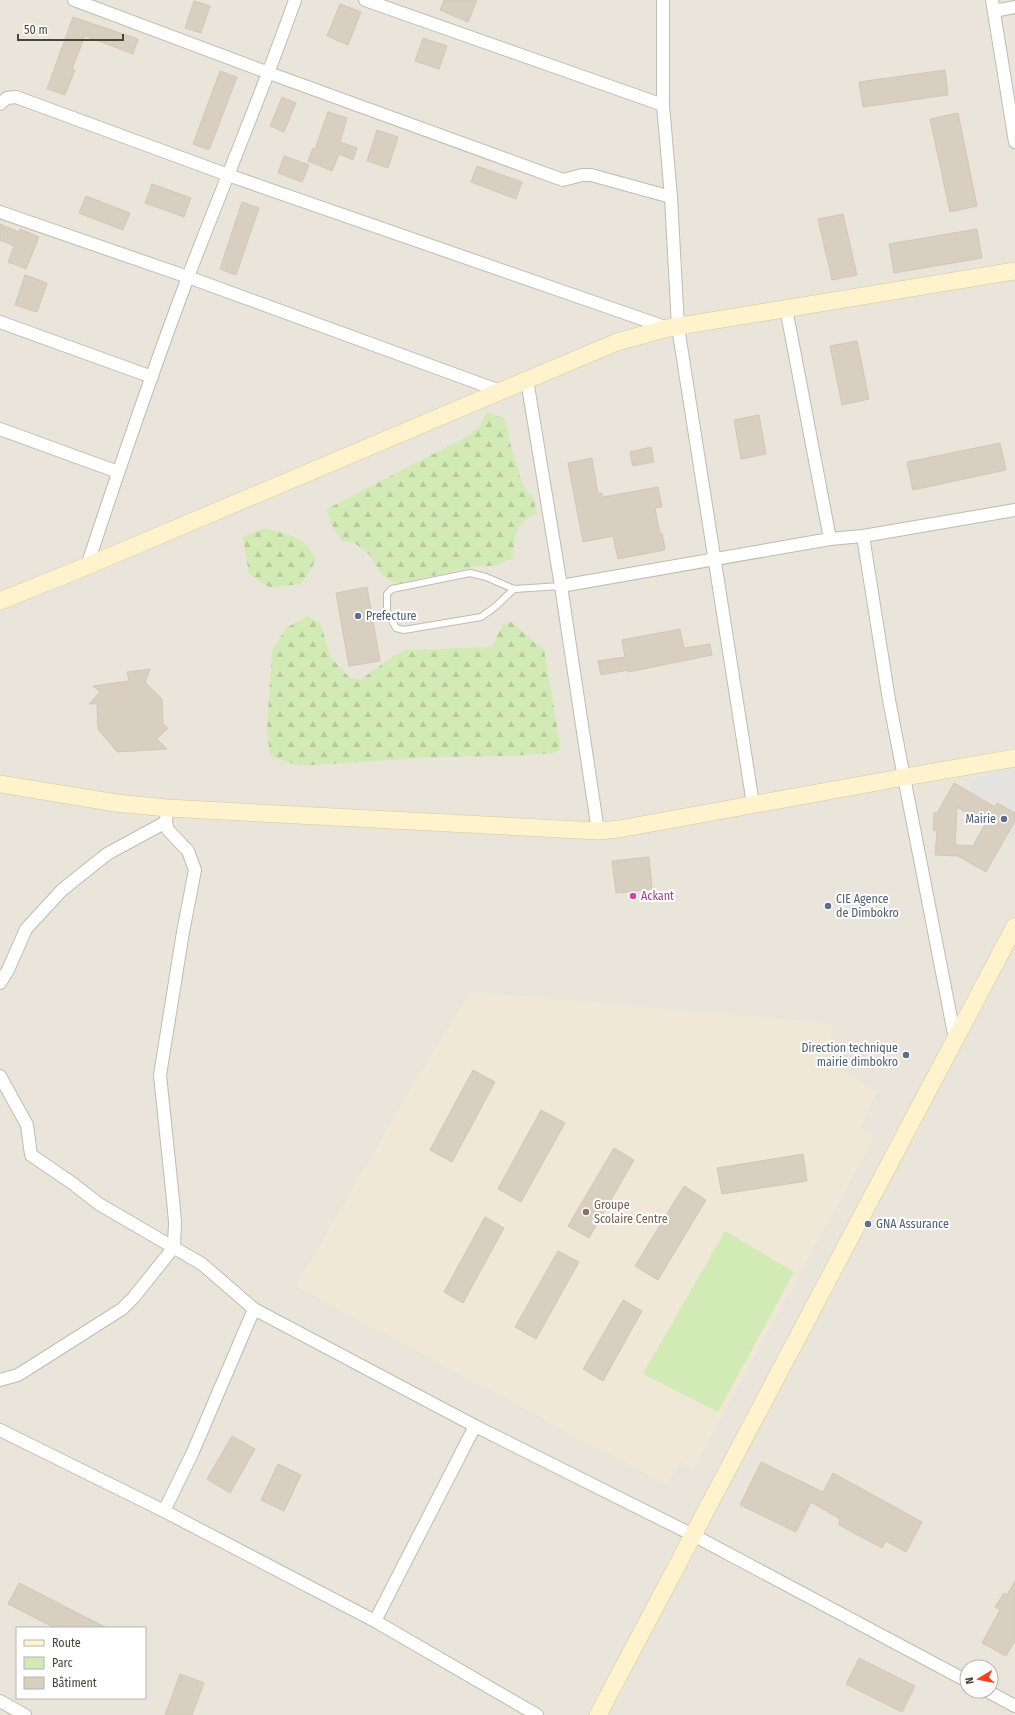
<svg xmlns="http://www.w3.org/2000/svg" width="1015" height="1715" viewBox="0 0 1015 1715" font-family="'Fira Sans Condensed',sans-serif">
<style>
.residential{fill:#eae5da;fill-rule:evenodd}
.education{fill:#efe8d6}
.forest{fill:url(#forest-firs)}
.green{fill:#d2eab5}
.parking{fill:#e5e3e0}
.building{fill:#d8cfc1;stroke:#d3c7b4;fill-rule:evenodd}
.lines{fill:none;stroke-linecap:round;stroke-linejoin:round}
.service-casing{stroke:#c2bbae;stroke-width:8}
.minor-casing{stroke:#c2bbae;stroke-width:14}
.secondary-casing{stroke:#d6c79b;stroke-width:18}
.service{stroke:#fff;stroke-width:6}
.minor{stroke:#fff;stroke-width:12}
.secondary{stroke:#fff3cd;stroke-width:17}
.service-dot{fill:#5c6f8a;stroke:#fff;stroke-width:1.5}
.hotel-dot{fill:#d1479c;stroke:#fff;stroke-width:1.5}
.education-dot{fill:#8d6e63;stroke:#fff;stroke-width:1.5}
.labels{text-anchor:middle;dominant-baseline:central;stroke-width:4;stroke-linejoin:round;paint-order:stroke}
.service-label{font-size:12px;fill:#4e5e75;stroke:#fff;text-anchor:start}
.hotel-label{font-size:12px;fill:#b23c85;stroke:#fff;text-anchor:start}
.education-label{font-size:12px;fill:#785e54;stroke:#fff;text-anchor:start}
</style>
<defs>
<pattern id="forest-firs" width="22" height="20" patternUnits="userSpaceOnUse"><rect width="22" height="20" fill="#d2eab5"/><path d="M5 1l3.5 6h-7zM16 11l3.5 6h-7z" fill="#b6ca9c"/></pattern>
</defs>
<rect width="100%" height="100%" fill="#f6f3ec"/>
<path class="residential" d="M 0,0 L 1015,0 L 1015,1715 L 0,1715 ZM 17,1628 L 145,1628 L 145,1698 L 17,1698 ZM 967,1667 L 991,1667 L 991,1691 L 967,1691 Z"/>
<polygon class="education" points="470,992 833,1024 827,1064 876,1091 860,1129 874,1138 693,1469 680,1462 667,1485 296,1286 402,1104"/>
<g class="forest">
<path d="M 487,412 L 505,419 L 511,446 L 523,486 L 533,497 L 537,513 C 514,525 515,533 513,558 L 494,566 L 478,566 L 396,584 L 382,575 L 369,554 L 353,542 L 342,541 L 330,522 L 327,509 L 466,437 L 479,427 Z"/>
<path d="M 265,528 C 291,537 300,533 316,558 L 311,570 L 300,585 C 290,583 282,589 271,587 C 264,586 256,578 249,574 L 243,537 Z"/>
<polygon points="308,616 320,623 331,658 350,678 360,680 392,657 406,650 492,647 503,624 511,622 544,650 561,749 554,753 506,756 436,757 299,766 270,756 267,727 272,651 286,628"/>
</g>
<polygon class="green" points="725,1231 794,1272 718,1412 643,1374"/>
<g class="parking">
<polygon points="1015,768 1015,813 997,803 995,807 968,791 975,778"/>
<polygon points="1015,821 1015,839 1008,834"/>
</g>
<g class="building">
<polygon points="444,0 477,0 468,22 440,10"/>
<polygon points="194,1 210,6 201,33 185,28"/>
<polygon points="340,4 361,12 348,45 327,36"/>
<polygon points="73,17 138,39 133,54 85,36 72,69 75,70 65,95 47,89"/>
<polygon points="423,38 447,46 439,69 415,61"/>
<polygon points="945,70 948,95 863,107 859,82"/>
<polygon points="220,71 237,77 209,150 193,144"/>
<polygon points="282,97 296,103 284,132 270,126"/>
<polygon points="328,112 347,118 340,142 357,148 353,160 339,154 332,171 308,161 313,148 315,149"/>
<polygon points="958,113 977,206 950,212 930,119"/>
<polygon points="377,130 398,137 388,168 367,161"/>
<polygon points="284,156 309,165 302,182 278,173"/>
<polygon points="477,166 522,182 516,199 471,182"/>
<polygon points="152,184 191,198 184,217 145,203"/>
<polygon points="86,196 130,213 123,230 79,213"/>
<polygon points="242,202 259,208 236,275 220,269"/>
<polygon points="843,214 857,275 832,280 818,219"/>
<polygon points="0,224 19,232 20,229 39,237 26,269 8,262 14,246 0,240"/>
<polygon points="977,229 982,258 894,273 889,244"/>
<polygon points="25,275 47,283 37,312 15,305"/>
<polygon points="857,341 869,399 842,405 830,346"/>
<polygon points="759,415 766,454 741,459 734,420"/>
<polygon points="1000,443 1006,470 913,490 907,462"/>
<polygon points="651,447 654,462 633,466 630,452"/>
<polygon points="592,458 598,494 602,493 603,497 658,487 662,507 655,508 660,534 662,533 665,550 618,559 613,536 583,542 568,463"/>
<polygon points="367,587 380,661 349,666 336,593"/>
<polygon points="680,629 684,648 710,644 712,655 628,672 628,670 601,675 598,661 625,657 622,640"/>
<polygon points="150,669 145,682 162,699 163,724 168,728 157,739 167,749 117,752 98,729 97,704 89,704 100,692 93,686 129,681 127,672"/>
<path d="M 954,783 L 995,807 L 997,803 L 1015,813 L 1015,821 L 986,872 L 958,856 L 935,855 L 937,831 L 933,830 L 934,813 L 937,813 ZM 957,807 L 985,824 L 973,846 L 955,845 Z"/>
<polygon points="649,857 652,889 616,893 612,861"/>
<polygon points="473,1070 495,1082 452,1162 430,1150"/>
<polygon points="541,1110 565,1123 521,1202 498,1189"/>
<polygon points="614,1148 634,1160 589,1238 568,1226"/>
<polygon points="803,1154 807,1181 722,1194 717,1168"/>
<polygon points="684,1186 706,1200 658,1280 635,1266"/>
<polygon points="485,1217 504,1228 463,1303 444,1292"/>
<polygon points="558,1251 579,1262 536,1339 515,1327"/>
<polygon points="623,1300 642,1311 603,1381 583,1369"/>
<polygon points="232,1436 255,1449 230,1493 207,1479"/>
<polygon points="761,1462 823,1492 833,1473 922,1522 906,1552 886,1541 882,1548 839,1525 840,1519 811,1502 796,1532 740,1505"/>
<polygon points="278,1464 301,1475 284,1511 261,1500"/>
<polygon points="1015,1581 1015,1641 1006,1656 982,1643 1000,1610 995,1607 1004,1593 1007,1595"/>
<polygon points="19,1583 107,1628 55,1628 8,1604"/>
<polygon points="859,1658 915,1686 902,1712 846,1684"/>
<polygon points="180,1674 204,1683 192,1715 165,1715"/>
</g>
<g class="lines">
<defs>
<polyline id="service" points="514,589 495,607 481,617 404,630 396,628 387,611 387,594 392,589 470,573 486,577 514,589 561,586"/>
<g id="minor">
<polyline points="74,0 269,73 563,180 582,175 591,175 671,197"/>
<polyline points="365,0 663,105"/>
<polyline points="663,0 663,105 671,197 678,327 753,804"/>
<polyline points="992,0 1015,142"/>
<polyline points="994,11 1015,7"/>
<polyline points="0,104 7,98 16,97 228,175 668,328"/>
<polyline points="0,212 188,277 500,391"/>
<polyline points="786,308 830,539"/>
<polyline points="0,322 152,377"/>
<polyline points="527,380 561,586 598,831"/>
<polyline points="0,429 118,472"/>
<polyline points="863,536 889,700 955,1039"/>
<path d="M 87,566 C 119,469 152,373 188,277 C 223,185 262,94 295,0"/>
<polyline points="561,586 830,539 863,536 1015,510"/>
<polyline points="0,983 8,970 26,929 62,890 107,854 166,822"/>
<polyline points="0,1076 27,1125 31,1155 72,1183 99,1204 202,1264 254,1309 475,1426 693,1535 967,1681"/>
<polyline points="0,1380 18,1375 122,1309 134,1297 174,1247 175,1222 173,1200 160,1075 183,932 195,870 188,851 168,830 166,822 167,808"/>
<polyline points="0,1430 164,1511 375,1621 537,1715"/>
<polyline points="164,1511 192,1454 254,1309"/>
<polyline points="375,1621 475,1426"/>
<polyline points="987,1691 1015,1706"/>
<polyline points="0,1701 25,1715"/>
</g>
<g id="secondary">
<polyline points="0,601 87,566 617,342 668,328 1015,271"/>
<polyline points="0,784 116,803 167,808 598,831 619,829 905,777 1015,758"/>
<polyline points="598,1715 1015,926"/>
</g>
</defs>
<use href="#service" class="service-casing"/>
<use href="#minor" class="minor-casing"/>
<use href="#secondary" class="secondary-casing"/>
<use href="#service" class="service"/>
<use href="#minor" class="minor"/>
<use href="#secondary" class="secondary"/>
</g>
<g class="service-dot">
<circle cx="358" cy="616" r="4"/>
<circle cx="1004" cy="819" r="4"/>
<circle cx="828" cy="906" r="4"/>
<circle cx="906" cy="1055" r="4"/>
<circle cx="868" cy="1224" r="4"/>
</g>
<circle class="hotel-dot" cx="633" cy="896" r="4"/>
<circle class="education-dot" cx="586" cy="1212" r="4"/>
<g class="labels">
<g class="service-label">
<text x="366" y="616">Prefecture</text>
<text x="996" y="819" text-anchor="end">Mairie</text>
<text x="836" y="899">CIE Agence<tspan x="836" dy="14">de Dimbokro</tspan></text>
<text x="898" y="1048" text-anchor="end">Direction technique<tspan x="898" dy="14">mairie dimbokro</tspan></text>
<text x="876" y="1224">GNA Assurance</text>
</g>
<g class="hotel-label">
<text x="641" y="896">Ackant</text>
</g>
<g class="education-label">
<text x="594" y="1205">Groupe<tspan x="594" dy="14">Scolaire Centre</tspan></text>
</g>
</g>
<rect x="16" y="1627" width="130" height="72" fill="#ffffff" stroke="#b7b4b0"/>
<rect x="24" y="1640" width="20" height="6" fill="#fff3cd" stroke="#b7b4b0"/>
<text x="52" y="1647" font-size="12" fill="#4b4439">Route</text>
<rect x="24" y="1657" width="20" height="12" fill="#d2eab5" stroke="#b7b4b0"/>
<text x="52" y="1667" font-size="12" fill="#4b4439">Parc</text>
<rect x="24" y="1677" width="20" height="12" fill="#d8cfc1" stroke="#b7b4b0"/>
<text x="52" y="1687" font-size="12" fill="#4b4439">Bâtiment</text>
<g transform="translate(979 1679) rotate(260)"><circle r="19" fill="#ffffff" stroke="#b7b4b0"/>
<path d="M0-3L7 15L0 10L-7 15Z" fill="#fc3f1d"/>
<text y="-6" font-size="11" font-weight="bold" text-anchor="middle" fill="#4b4439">N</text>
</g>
<path d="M18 34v6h105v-6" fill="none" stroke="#4b4439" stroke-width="2"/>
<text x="24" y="34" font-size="12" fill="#4b4439" stroke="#ffffff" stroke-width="3" paint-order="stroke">50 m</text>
</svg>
